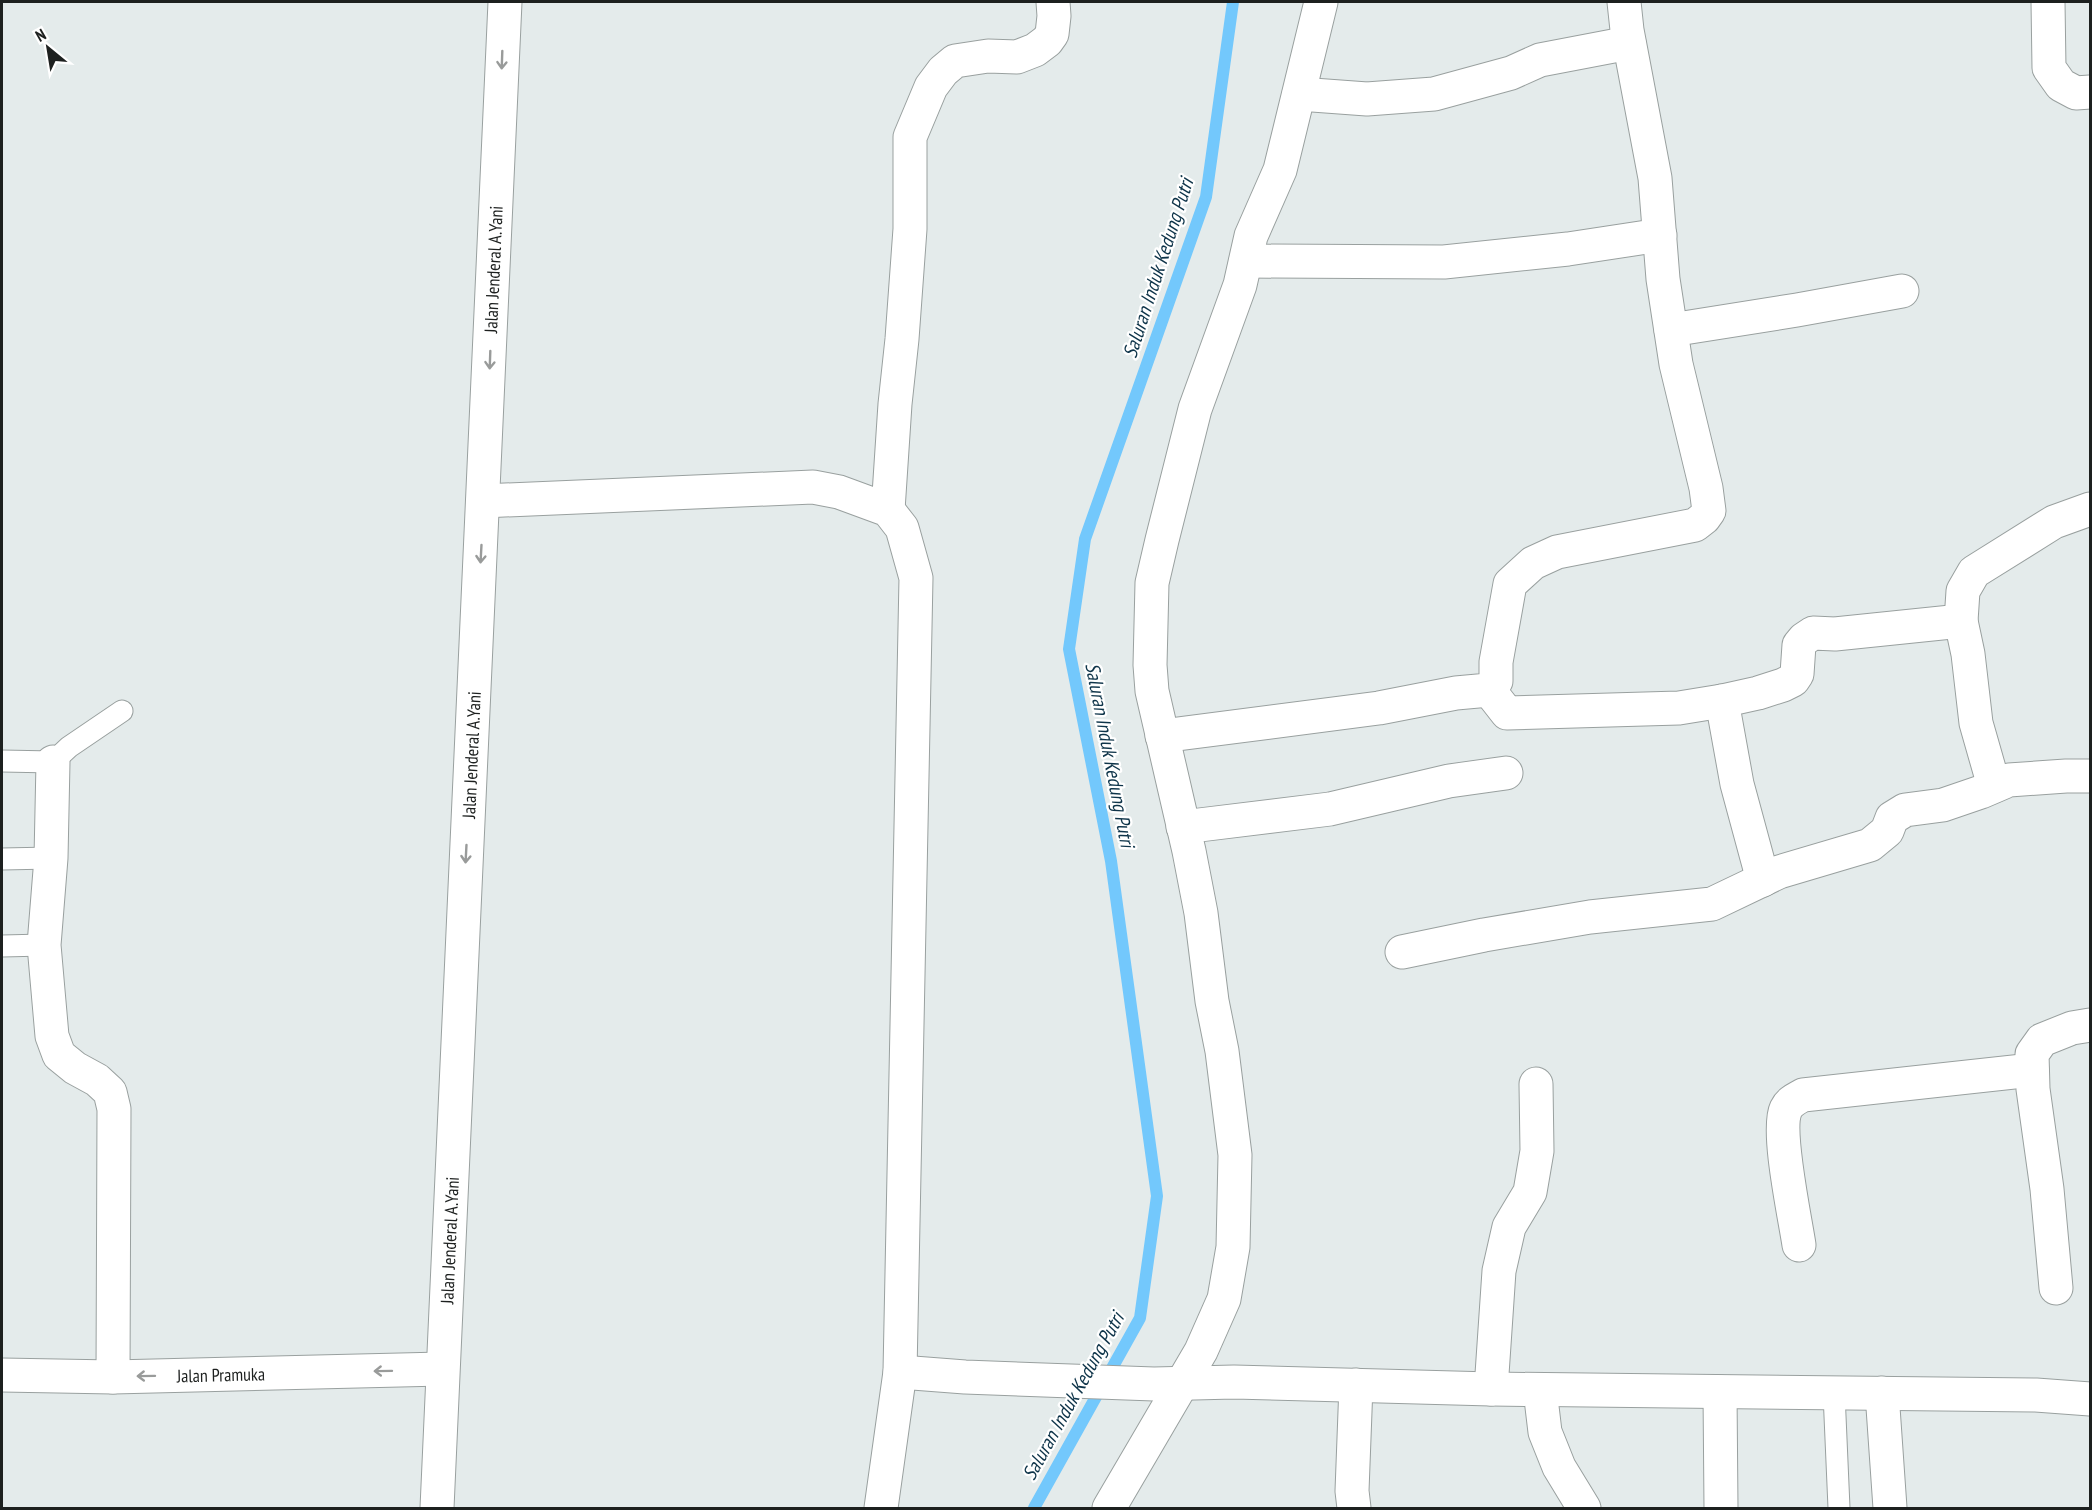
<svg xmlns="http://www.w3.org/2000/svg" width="2092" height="1510" viewBox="0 0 2092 1510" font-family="'PT Sans Narrow',sans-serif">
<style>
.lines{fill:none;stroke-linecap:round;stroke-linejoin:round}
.stream{stroke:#73c8fc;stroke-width:12}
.lane-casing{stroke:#99a09f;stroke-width:23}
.street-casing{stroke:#99a09f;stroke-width:35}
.primary-casing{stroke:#99a09f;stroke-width:35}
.lane{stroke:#fff;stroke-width:21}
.street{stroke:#fff;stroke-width:33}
.primary{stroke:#fff;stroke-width:33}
.oneway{stroke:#999b9a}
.labels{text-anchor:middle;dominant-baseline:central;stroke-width:4.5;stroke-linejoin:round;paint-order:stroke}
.street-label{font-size:18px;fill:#1d201f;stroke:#fff}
.water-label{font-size:20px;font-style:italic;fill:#0e3449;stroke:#fff}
</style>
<rect width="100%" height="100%" fill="#e4ebeb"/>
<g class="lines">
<polyline class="stream" points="1034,1508 1140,1318 1157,1196 1111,861 1069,649 1085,539 1206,197 1233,2"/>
<defs>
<g id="lane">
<polyline points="2,761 53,762 69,747 122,711"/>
<polyline points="2,859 51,858"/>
<polyline points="2,946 44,945"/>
<polyline points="1834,1393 1839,1508"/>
</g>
<g id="street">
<polyline points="2048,2 2049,68 2061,85 2076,93 2090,92"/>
<polyline points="1299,94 1367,99 1434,94 1511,73 1540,60 1629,43"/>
<polyline points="1246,261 1444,262 1568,249 1660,235"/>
<polyline points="1671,330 1797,310 1902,291"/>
<polyline points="483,501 813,487 839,492 888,510 902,528 916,578 900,1372 881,1508"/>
<polyline points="888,510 895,404 902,339 910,229 910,137 931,87 943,71 955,61 988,56 1017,57 1035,50 1047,41 1052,34 1054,16 1053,2"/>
<polyline points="1489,690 1507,713 1679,708 1722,701 1758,693 1783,685 1793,680 1797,674 1799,645 1804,639 1813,633 1835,634 1961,621"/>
<polyline points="1722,701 1737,784 1763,880"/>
<polyline points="1162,736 1379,708 1456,693 1489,690 1496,681 1496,662 1510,584 1533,563 1557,552 1695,525 1704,518 1709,511 1706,488 1676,364 1663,279 1655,178 1627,30 1624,2"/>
<polyline points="53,762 51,858 44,945 52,1036 59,1055 75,1068 97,1080 110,1092 114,1109 113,1377"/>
<polyline points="1994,786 1976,723 1968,654 1961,621 1963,591 1974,572 2054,522 2090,509"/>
<polyline points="1183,827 1330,809 1449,781 1506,773"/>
<polyline points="1402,952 1484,935 1590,917 1712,904 1779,872 1870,845 1887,831 1892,818 1905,810 1943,805 1981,792 2009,780 2066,776 2090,776"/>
<path d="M 1799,1245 C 1795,1218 1776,1130 1786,1109 C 1790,1101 1796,1099 1803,1095 L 2032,1070"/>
<polyline points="2056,1288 2047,1189 2033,1089 2032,1054 2042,1040 2072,1028 2090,1025"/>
<polyline points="900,1372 965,1377 1154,1384 1234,1382 1491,1389 2036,1395 2090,1399"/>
<path id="s1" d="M 2,1375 L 113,1377 L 442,1369"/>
<polyline points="1491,1389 1499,1271 1509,1227 1530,1192 1537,1151 1536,1084"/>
<polyline points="1540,1390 1545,1432 1559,1467 1584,1508"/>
<polyline points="1720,1392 1721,1508"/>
<polyline points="1882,1393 1890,1508"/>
<polyline points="1109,1508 1201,1351 1224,1299 1233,1247 1235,1155 1222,1051 1212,1001 1201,913 1189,851 1152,691 1150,665 1152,583 1162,540 1195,409 1240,285 1251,236 1280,170 1321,2"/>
<polyline points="1354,1508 1352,1491 1356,1385"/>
</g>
<g id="primary">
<path id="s2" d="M 437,1508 L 505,2"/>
</g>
</defs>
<use href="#lane" class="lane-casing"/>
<use href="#street" class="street-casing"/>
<use href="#primary" class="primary-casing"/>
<use href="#lane" class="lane"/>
<use href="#street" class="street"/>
<use href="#primary" class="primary"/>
</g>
<defs><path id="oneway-shaft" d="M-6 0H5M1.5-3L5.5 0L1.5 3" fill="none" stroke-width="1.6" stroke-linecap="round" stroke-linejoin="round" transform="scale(1.5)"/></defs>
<g class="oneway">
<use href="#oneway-shaft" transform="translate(502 60) rotate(92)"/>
<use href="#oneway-shaft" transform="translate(490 360) rotate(92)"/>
<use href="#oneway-shaft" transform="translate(481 554) rotate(93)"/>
<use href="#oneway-shaft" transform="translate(466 854) rotate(93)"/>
<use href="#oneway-shaft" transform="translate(383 1371) rotate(179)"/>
<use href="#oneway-shaft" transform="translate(146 1376) rotate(179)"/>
</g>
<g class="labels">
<g class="street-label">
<text stroke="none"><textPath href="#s2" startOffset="1240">Jalan Jenderal A.Yani</textPath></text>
<text stroke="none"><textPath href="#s2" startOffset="754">Jalan Jenderal A.Yani</textPath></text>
<text stroke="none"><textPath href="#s2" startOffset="268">Jalan Jenderal A.Yani</textPath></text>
<text stroke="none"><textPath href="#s1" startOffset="219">Jalan Pramuka</textPath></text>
</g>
<g class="water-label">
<text transform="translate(1158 268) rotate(-72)">Saluran Induk Kedung Putri</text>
<text transform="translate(1110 755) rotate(79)">Saluran Induk Kedung Putri</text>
<text transform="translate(1073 1396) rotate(-61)">Saluran Induk Kedung Putri</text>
</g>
</g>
<rect width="2092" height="1510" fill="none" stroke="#1d201f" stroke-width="6"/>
<g transform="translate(48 48) rotate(330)" stroke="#ffffff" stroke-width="4.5" paint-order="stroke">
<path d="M0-4.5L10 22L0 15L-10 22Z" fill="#1d201f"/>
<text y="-9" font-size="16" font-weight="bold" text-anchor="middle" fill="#1d201f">N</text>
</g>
</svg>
